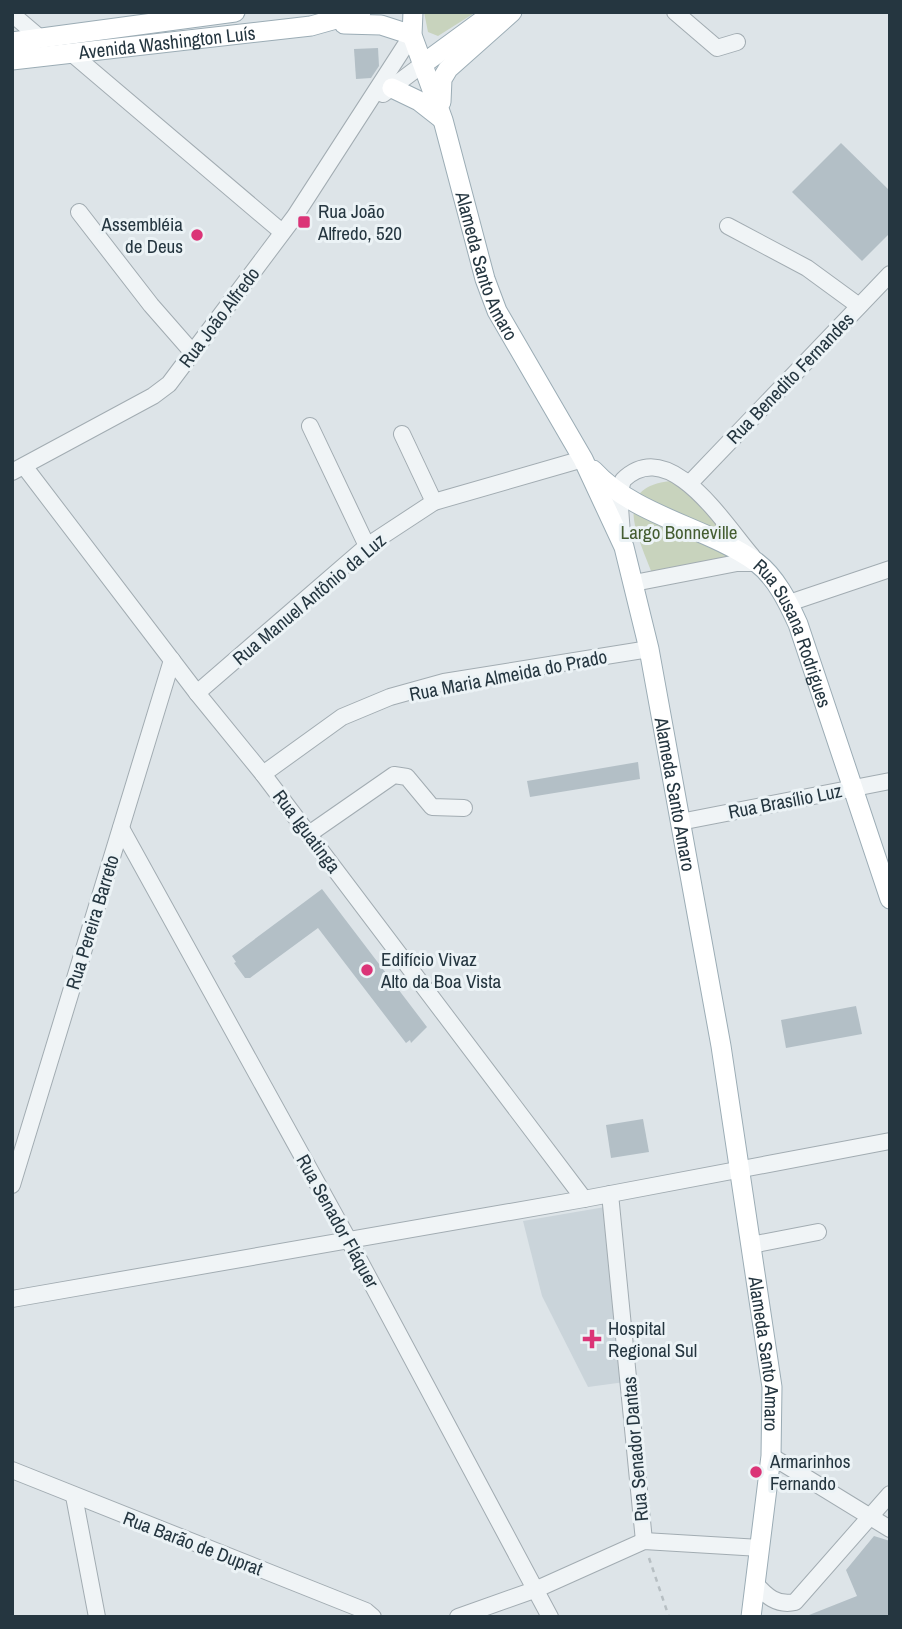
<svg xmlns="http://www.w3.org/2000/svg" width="902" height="1629" viewBox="0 0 902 1629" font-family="'Archivo Narrow',sans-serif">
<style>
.built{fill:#cad4da}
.green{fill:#c8d3bd}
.building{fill:#b3bfc6}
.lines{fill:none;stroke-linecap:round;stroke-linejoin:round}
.minor-casing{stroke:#a2acb2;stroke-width:18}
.major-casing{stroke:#9bacb5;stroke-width:21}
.path{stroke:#b7bfc3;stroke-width:2.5;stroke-dasharray:5 5;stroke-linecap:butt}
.minor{stroke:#f0f4f6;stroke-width:16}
.major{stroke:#fff;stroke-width:19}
.poi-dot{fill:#db3477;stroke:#ecf3f6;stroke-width:2.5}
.labels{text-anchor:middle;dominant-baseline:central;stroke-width:6;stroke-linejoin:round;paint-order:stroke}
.street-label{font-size:19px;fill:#253640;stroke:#ecf3f6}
.poi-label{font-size:19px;fill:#253640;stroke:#ecf3f6;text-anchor:start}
.park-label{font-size:19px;fill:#445d31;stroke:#ecf3f6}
</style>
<rect width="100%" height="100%" fill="#dde4e8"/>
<polygon class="built" points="605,1207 625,1382 588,1387 542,1296 523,1221"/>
<g class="green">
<polygon points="424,12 476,12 438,36 428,32"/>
<path d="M 670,481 L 691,487 L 748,557 L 654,579 C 641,541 608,488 670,481 Z"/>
</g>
<g class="building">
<polygon points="378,48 379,66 371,78 356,79 354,49"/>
<polygon points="841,143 890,191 890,233 862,261 792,192"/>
<polygon points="638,762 640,779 530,797 527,781"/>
<polygon points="322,889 427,1027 411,1043 410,1040 406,1043 318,928 250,978 245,978 234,963 236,962 232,956"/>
<polygon points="856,1006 862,1034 786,1048 781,1020"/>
<polygon points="643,1119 649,1152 611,1158 606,1125"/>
<polygon points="874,1536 890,1541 890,1617 804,1617 857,1596 846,1570"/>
</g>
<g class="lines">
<defs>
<g id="minor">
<polyline points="675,12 717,48 737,42"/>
<polyline points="12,14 39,37"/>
<polyline points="70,52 282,232"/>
<polyline points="383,94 423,64"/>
<polyline points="79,212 151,305 193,353"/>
<polyline points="728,226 807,268 859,306"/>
<polyline points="310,426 367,546"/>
<polyline points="402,434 434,502"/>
<polyline points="24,466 197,693 263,774 584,1199"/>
<polyline points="12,472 153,396 169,384 295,216 412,35"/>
<polyline points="690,483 890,274"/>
<path d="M 622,534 L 619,494 L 623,480 C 670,435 724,524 752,556"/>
<polyline points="634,583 737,563 758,563"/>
<polyline points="789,603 890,569"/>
<polyline points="197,693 367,546 434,502 583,459"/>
<polyline points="263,774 342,717 390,697 444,682 649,649"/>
<polyline points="680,822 890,781"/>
<polyline points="121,828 348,1239 550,1617"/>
<polyline points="309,834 394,775 407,777 432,807 464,808"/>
<polyline points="12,1185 172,660"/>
<polyline points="610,1194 644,1541"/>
<polyline points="751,1245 818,1232"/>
<polyline points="12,1299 584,1199 890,1141"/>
<polyline points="771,1456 890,1529"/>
<polyline points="12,1470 366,1611 373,1617"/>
<polyline points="74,1496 97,1617"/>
<path d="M 755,1583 C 766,1596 777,1606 795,1602 L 890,1494"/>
<polyline points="458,1617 537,1589 644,1541 760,1548"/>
</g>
<g id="major">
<path id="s1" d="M 413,12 L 412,35 L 443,120 L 485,279 L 497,311 L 583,459 L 624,547 L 649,649 L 721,1046 L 772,1387 L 771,1456 L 751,1617"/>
<polyline points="344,24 381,25 412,35"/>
<polyline points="12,42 235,12"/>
<path id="s2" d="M 12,60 L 311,26 L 361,12"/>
<polyline points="423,64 494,12"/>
<polyline points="392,88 419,101 442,119"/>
<polyline points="441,102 442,79 448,69 512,12"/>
<path id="s3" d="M 593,470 C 636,517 705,526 756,562 C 776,577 788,602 798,624 L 890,899"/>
</g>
</defs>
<use href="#minor" class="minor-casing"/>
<use href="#major" class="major-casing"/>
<polyline class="path" points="649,1558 669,1617"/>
<use href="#minor" class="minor"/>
<use href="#major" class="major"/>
</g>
<g class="poi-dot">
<rect x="297" y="215" width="14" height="14" rx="3.5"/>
<circle cx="197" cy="235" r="7"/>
<circle cx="367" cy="970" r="7"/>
<path d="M588.5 1328.5h7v7h7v7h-7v7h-7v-7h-7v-7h7z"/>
<circle cx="756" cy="1472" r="7"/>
</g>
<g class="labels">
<g class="street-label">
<text stroke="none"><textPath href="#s2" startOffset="156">Avenida Washington Luís</textPath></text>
<text stroke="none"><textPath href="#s1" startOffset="266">Alameda Santo Amaro</textPath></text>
<text transform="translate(219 317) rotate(-53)">Rua João Alfredo</text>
<text transform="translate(790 378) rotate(-46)">Rua Benedito Fernandes</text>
<text transform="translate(309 599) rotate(-40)">Rua Manuel Antônio da Luz</text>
<text stroke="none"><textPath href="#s3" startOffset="270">Rua Susana Rodrigues</textPath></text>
<text transform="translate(508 675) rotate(-11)">Rua Maria Almeida do Prado</text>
<text stroke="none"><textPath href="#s1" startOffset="833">Alameda Santo Amaro</textPath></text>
<text transform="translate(785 801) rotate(-11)">Rua Brasílio Luz</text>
<text transform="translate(307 831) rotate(53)">Rua Iguatinga</text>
<text transform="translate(92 922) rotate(-73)">Rua Pereira Barreto</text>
<text transform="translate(338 1221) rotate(61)">Rua Senador Fláquer</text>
<text stroke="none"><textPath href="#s1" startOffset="1400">Alameda Santo Amaro</textPath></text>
<text transform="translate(635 1449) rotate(-95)">Rua Senador Dantas</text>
<text transform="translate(193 1543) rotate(21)">Rua Barão de Duprat</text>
</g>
<g class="poi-label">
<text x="318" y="211">Rua João<tspan x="318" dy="22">Alfredo, 520</tspan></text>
<text x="183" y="224" text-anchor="end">Assembléia<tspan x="183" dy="22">de Deus</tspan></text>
<text x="381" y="959">Edifício Vivaz<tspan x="381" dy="22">Alto da Boa Vista</tspan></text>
<text x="608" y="1328">Hospital<tspan x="608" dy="22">Regional Sul</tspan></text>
<text x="770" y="1461">Armarinhos<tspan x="770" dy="22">Fernando</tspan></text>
</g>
<g class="park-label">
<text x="679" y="532">Largo Bonneville</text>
</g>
</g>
<rect width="902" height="1629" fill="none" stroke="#253640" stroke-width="28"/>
</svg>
